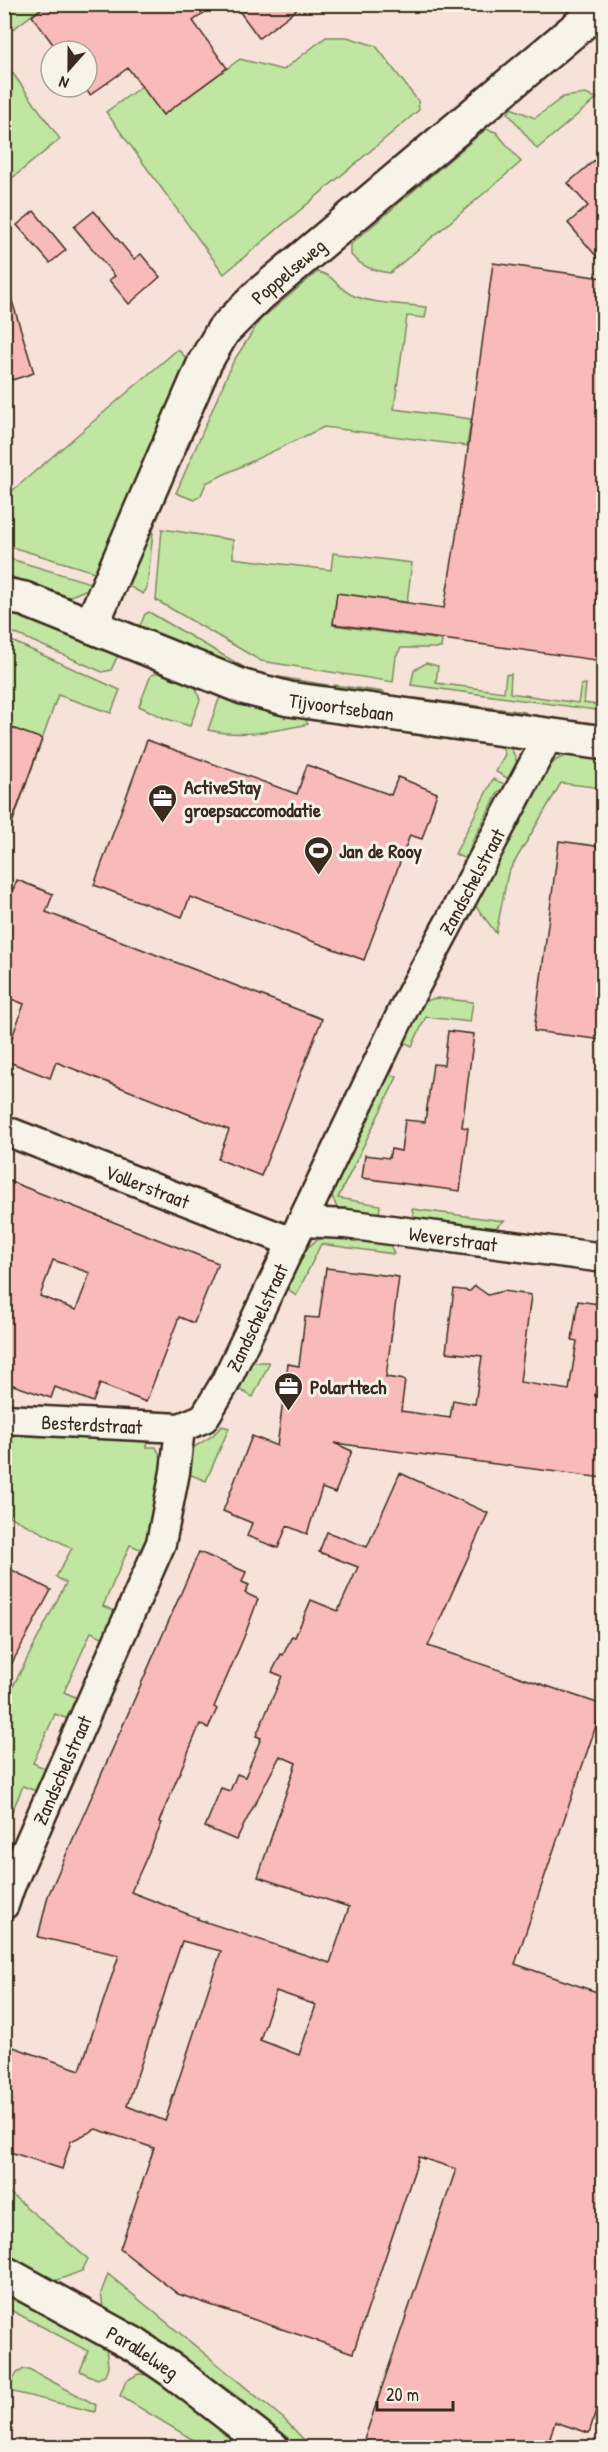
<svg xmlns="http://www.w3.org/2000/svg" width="608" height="2452" viewBox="0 0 608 2452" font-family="'Patrick Hand',sans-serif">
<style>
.green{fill:#c0e6a1;stroke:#7e8860;stroke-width:1.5}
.building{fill:#f8bbb9;stroke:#3b2a1e;stroke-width:1.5;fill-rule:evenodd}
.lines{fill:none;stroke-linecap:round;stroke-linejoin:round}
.street-casing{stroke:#3b2a1e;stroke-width:33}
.secondary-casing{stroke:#3b2a1e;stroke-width:38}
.street{stroke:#f7f3e8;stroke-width:28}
.secondary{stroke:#f7f3e8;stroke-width:33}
.labels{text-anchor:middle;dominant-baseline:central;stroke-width:6;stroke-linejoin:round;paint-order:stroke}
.street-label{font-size:20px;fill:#3b2a1e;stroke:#f7f3e8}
.poi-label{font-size:20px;font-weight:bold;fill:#3b2a1e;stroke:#f7f3e8;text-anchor:start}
</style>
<rect width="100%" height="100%" fill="#f7e2da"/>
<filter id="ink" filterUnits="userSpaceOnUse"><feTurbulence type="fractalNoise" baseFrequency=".0167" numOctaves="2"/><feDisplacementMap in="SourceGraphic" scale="12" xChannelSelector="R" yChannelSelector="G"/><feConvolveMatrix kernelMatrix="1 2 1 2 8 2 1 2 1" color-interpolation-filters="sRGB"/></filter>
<g filter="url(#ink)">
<g class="green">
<polygon points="5,4 45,4 45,5 5,35"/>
<polygon points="326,37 347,37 376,46 418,101 419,110 224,274 106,112 142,86 163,115 240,59 283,70"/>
<polygon points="4,61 60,139 5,184 4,184"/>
<polygon points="585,94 597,98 537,149 508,113 511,108 535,118 563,97"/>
<path d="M 486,129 L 496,132 L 521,162 L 390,273 C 374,271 362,267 351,255 L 351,244 Z"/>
<path d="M 317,272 C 334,274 337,288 352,295 C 371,304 405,304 427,307 L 425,318 L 407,316 L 394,409 L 471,419 L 467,446 L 324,427 L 206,483 L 201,495 L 194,500 L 176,493 L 233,362 L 260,320 Z"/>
<polygon points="178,349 190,363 101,574 5,545 5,497"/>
<polygon points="154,523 147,588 143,594 123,583 147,527"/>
<polygon points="162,529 233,540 233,558 331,570 333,553 412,563 407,602 337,593 333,625 442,640 441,648 401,648 396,656 393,682 261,661 156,600"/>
<polygon points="4,557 97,585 66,598 5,574"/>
<polygon points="4,612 22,616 119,653 111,670 102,672 5,629"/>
<polygon points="149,612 245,668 261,674 328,685 327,693 278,684 139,628 145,614"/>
<polygon points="5,638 120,690 111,713 58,695 5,844"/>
<polygon points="426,663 438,666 436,683 504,692 506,675 511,674 510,693 578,703 581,685 586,684 584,703 603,706 603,711 411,685 414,670"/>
<polygon points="160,672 195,685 200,700 190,726 164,718 139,706 151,675"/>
<polygon points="334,685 384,692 384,693 376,697 333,693"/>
<path d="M 222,698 L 257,708 L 303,715 L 308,724 C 276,731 241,738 208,730 L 219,699 Z"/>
<polygon points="416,698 525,712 527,715 527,719 422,703"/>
<path d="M 409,729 L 508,746 C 519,757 518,767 513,781 L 496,772 L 505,754 L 502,747 L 408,734 Z"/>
<polygon points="570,754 603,756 603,788 561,783 508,873 496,933 474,904 545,771 556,760"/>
<polygon points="493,779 511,787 507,793 499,791 470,846 476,852 473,856 463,858 455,854"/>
<path d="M 438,998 L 473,1002 L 470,1022 L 426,1017 L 412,1046 L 401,1041 C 410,1023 416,999 438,998 Z"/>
<polygon points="386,1072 397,1077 338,1198 380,1205 379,1214 338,1211 330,1190"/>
<polygon points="412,1209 504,1221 491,1231 415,1221"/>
<path d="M 327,1235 L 390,1244 L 394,1254 L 321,1244 L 296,1296 L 286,1287 C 296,1264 302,1245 327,1235 Z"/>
<polygon points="251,1362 268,1362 269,1364 253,1397 236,1388"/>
<polygon points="222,1426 229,1428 206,1481 184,1472 191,1449 212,1436"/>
<polygon points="5,1429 148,1437 147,1447 156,1447 163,1461 148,1552 130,1545 103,1606 119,1613 107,1639 91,1632 64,1692 82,1700 73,1721 55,1714 33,1763 51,1771 41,1793 23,1786 5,1828 5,1702 66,1583 56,1577 72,1548 5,1514"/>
<polygon points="5,2189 88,2259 82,2271 55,2281 5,2254"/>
<polygon points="108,2274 284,2419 311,2447 298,2447 237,2396 174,2351 103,2307 101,2293"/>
<polygon points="4,2293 106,2348 108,2366 105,2376 97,2379 80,2371 88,2351 5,2307"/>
<polygon points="24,2369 29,2369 96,2405 95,2412 5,2390 5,2381 11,2384 17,2373"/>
<polygon points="138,2374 149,2375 246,2447 205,2447 120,2396 126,2381"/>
</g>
<g class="building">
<polygon points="48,4 216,4 193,21 227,68 163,115 128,68 90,95 84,87 87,87 87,51 58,51 32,16"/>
<polygon points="234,4 304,4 259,38"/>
<polygon points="603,153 603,264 568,223 588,206 568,183"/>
<polygon points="34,211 66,250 50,263 17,225"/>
<polygon points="94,211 134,259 141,254 160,277 129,304 109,280 115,276 74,227"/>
<polygon points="493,263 603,278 603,661 333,624 337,593 444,608 456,537"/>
<polygon points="10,294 34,373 12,380 4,356 4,295"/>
<polygon points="4,725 42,739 7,836 4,835"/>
<polygon points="147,740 297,794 307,765 391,795 398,777 437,793 422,839 410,835 364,960 190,897 182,917 94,885"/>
<polygon points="559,841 603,847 603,1040 534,1031"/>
<polygon points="17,880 53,894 46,912 322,1019 261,1176 218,1159 229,1130 56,1062 50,1078 4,1060 24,1004 4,996 4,912"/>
<polygon points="448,1031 474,1034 462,1127 468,1128 460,1191 362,1178 365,1155 389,1158 391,1149 401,1151 405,1120 425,1122 433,1064 444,1065"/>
<path d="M 4,1179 L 218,1263 L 194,1323 L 179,1317 L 146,1402 L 100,1384 L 93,1402 L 55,1387 L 51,1398 L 4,1382 ZM 53,1260 L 90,1273 L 76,1310 L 40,1296 Z"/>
<polygon points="326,1268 399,1277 386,1377 405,1380 401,1411 450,1418 453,1400 475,1404 482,1356 446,1352 454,1289 470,1291 475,1286 488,1295 503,1291 531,1295 520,1382 569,1390 577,1341 572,1340 578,1301 599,1304 598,1311 603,1312 603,1340 595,1396 603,1397 603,1478 334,1443 352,1451 335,1493 322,1488 307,1534 287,1526 278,1548 247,1536 252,1523 223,1511 252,1436 277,1446 288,1364 299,1366 305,1317 319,1318"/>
<path d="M 400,1473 L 488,1513 L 428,1646 L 603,1705 L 515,1964 L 603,1994 L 603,2389 L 589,2433 L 555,2422 L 547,2448 L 387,2448 L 364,2440 L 456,2169 L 419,2157 L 353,2353 L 178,2294 L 120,2249 L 154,2148 L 96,2129 L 71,2141 L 62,2169 L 4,2150 L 4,2072 L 13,2047 L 80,2070 L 119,1955 L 38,1937 L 48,1896 L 199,1552 L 246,1572 L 242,1582 L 249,1585 L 245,1593 L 258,1599 L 244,1637 L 214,1707 L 217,1709 L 208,1728 L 200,1724 L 159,1822 L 162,1823 L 131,1892 L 198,1918 L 197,1919 L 330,1963 L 349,1907 L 258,1877 L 296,1763 L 280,1756 L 236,1840 L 205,1827 L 221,1788 L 230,1791 L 237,1774 L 245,1777 L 261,1738 L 256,1736 L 282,1676 L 272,1672 L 281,1654 L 283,1655 L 292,1636 L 295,1637 L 311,1600 L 338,1611 L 358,1567 L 319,1552 L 327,1532 L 367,1547 ZM 182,1941 L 221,1951 L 165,2121 L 127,2106 ZM 276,1991 L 316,2005 L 299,2055 L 260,2040 Z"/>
<polygon points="4,1566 51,1590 4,1678"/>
</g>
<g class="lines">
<defs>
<g id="street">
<path id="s1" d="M 4,1130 L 292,1242"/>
<path id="s2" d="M 302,1222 L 346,1224 L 604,1258"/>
<path id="s3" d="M 4,1419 L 180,1428"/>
<path id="s4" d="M 4,1905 L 10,1887 L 161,1543 L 175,1472 L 180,1428 L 204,1418 L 225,1383 L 407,1002 L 549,735"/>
</g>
<g id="secondary">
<path id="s5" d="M 4,595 L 24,599 L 243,687 L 289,699 L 604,743"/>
<path id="s6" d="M 91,626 L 205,362 L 223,331 L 259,295 L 604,5"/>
<path id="s7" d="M 4,2273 L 135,2345 L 173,2371 L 272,2448"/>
</g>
</defs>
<use href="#street" class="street-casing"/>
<use href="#secondary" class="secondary-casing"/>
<use href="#street" class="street"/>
<use href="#secondary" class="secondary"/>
</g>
</g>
<defs>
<symbol id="office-pin" viewBox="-11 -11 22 30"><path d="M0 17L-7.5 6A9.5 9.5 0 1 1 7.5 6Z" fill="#3b2a1e" stroke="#f7f3e8"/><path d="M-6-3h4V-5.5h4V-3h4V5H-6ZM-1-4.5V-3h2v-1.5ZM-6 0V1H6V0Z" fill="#fff"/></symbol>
<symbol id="stadium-pin" viewBox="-11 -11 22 30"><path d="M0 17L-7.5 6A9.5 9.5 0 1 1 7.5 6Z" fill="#3b2a1e" stroke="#f7f3e8"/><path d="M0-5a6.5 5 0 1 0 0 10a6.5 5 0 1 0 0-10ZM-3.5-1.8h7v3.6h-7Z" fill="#fff"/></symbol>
</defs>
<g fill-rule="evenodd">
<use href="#office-pin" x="146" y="782" width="33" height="45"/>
<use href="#stadium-pin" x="302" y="834" width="33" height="45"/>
<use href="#office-pin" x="272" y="1370" width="33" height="45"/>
</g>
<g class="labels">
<g class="street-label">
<text stroke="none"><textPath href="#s6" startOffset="412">Poppelseweg</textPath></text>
<text stroke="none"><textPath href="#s5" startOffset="357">Tijvoortsebaan</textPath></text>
<text stroke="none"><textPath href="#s4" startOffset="1137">Zandschelstraat</textPath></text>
<text stroke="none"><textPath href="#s1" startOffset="154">Vollerstraat</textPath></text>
<text stroke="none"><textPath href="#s2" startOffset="152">Weverstraat</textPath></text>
<text stroke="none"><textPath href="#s4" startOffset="651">Zandschelstraat</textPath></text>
<text stroke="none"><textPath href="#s3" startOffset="88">Besterdstraat</textPath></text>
<text stroke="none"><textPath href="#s4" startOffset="147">Zandschelstraat</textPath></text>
<text stroke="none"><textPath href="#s7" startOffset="160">Parallelweg</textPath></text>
</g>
<g class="poi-label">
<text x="184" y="786">ActiveStay<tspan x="184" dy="23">groepsaccomodatie</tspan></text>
<text x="339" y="850">Jan de Rooy</text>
<text x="310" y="1386">Polarttech</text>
</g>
</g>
<rect width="608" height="2452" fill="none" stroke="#f7f3e8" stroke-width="24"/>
<rect x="12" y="12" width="584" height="2428" fill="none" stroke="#3b2a1e" stroke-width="2" filter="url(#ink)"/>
<g transform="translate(69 69) rotate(201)"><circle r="28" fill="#f7f3e8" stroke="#aca397" stroke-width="1.5"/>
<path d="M0-4.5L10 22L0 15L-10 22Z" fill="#3b2a1e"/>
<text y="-9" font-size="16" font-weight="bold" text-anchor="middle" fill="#3b2a1e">N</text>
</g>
<path d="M377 2401v9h76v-9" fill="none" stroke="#3b2a1e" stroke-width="3"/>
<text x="386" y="2401" font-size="18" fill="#3b2a1e" stroke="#f7f3e8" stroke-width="4.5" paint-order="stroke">20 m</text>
</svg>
